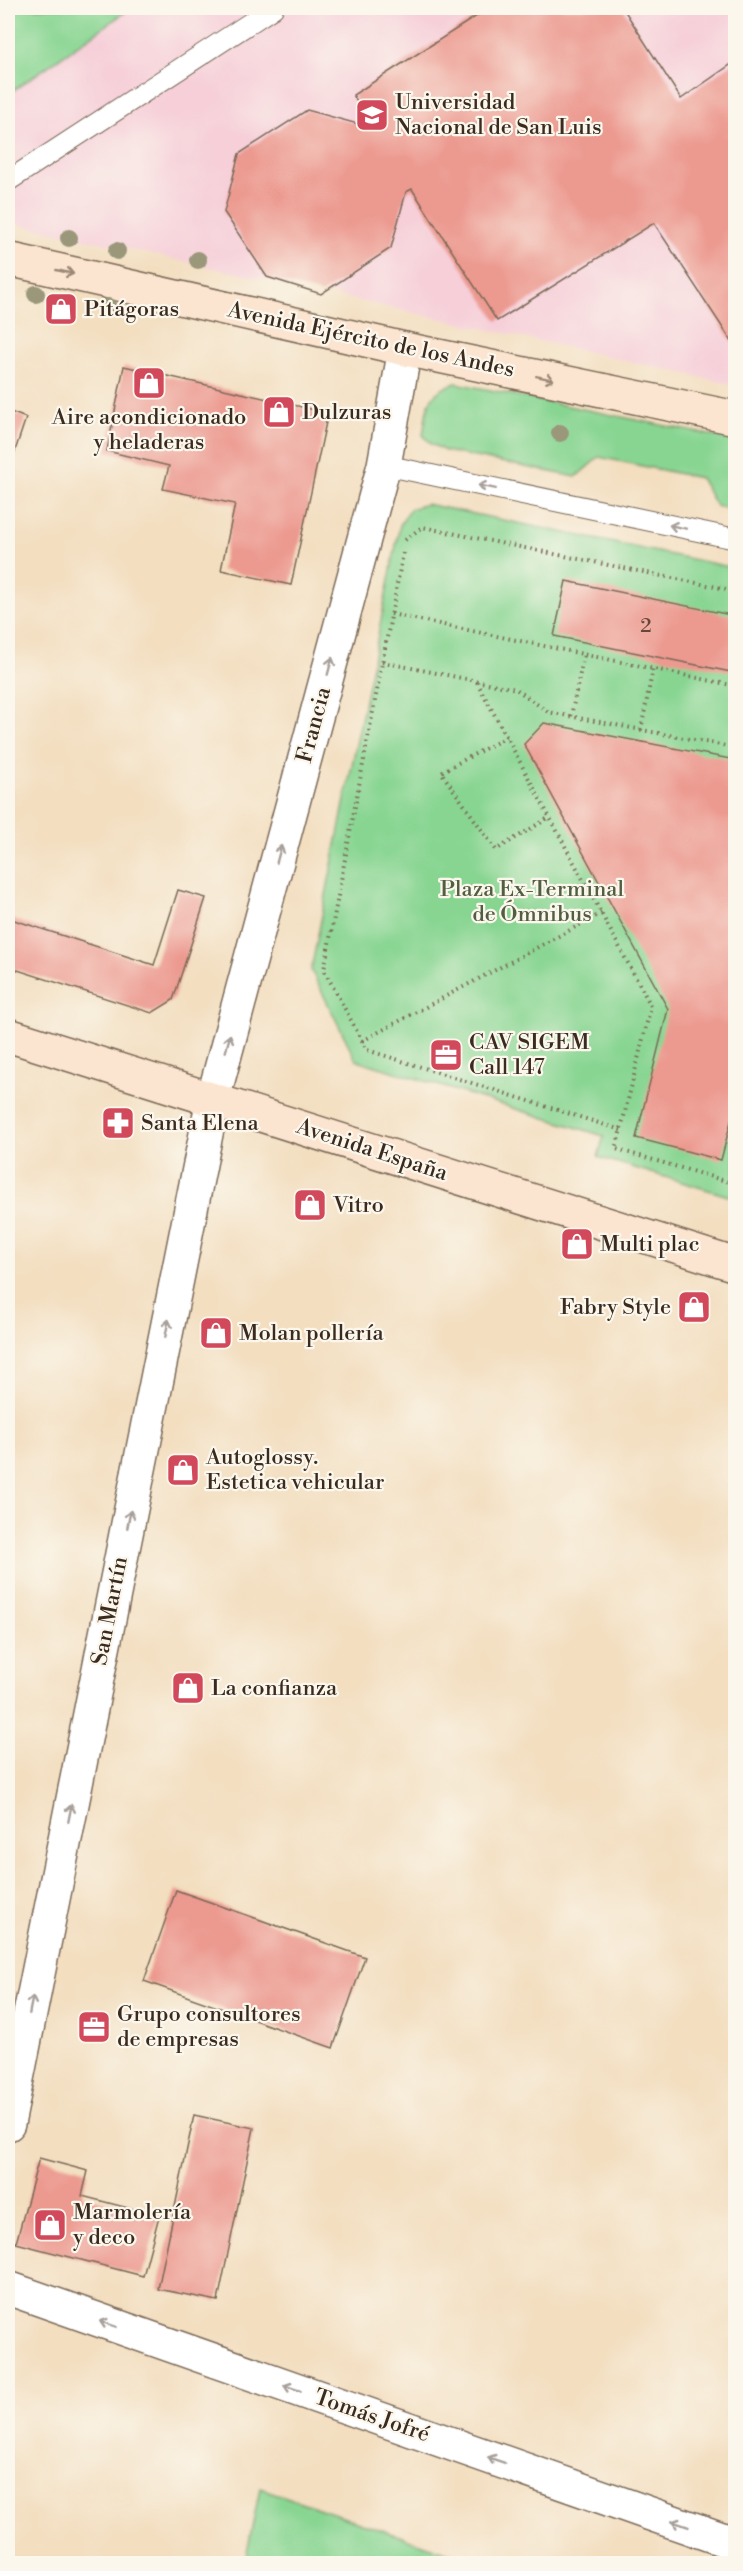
<svg xmlns="http://www.w3.org/2000/svg" width="743" height="2571" viewBox="0 0 743 2571" font-family="'Libre Bodoni',serif">
<style>
.built{fill:#f6cfd9}
.green{fill:#88d592;stroke:#628058;stroke-width:1.5}
.building{fill:#ec998f}
.lines{fill:none;stroke-linecap:round;stroke-linejoin:round}
.lane-casing{stroke:#7b6957;stroke-width:22}
.street-casing{stroke:#7b6957;stroke-width:36}
.secondary-casing{stroke:#7b6957;stroke-width:36}
.path{stroke:#7b6957;stroke-width:4;stroke-dasharray:1.5 4.5;stroke-linecap:butt}
.lane{stroke:#fff;stroke-width:20}
.street{stroke:#fff;stroke-width:33}
.secondary{stroke:#fce5d0;stroke-width:33}
.tree{fill:#9a977a}
.oneway{stroke:#9c8877}
.oneway2{stroke:#a79f9a}
.labels{text-anchor:middle;dominant-baseline:central;stroke-width:4.5;stroke-linejoin:round;paint-order:stroke}
.number-label{font-size:20px;fill:#67463a}
.poi-label{font-size:22px;fill:#3b2a1e;stroke:#fbf7ec;text-anchor:start}
.street-label{font-size:22px;fill:#3b2a1e;stroke:#fbf7ec}
.park-label{font-size:22px;fill:#525d41;stroke:#fbf7ec}
</style>
<rect width="100%" height="100%" fill="#fbf7ec"/>
<filter id="ink" filterUnits="userSpaceOnUse"><feTurbulence type="fractalNoise" baseFrequency=".0167" numOctaves="2"/><feDisplacementMap in="SourceGraphic" scale="12" xChannelSelector="R" yChannelSelector="G"/><feConvolveMatrix kernelMatrix="1 2 1 2 8 2 1 2 1" color-interpolation-filters="sRGB"/></filter>
<filter id="wash" filterUnits="userSpaceOnUse"><feTurbulence type="fractalNoise" baseFrequency=".008" numOctaves="4" result="noise"/><feDisplacementMap in="SourceGraphic" scale="24" xChannelSelector="R" yChannelSelector="G"/><feGaussianBlur stdDeviation="1.35" result="paint"/><feColorMatrix in="noise" values="0 0 0 0 0 0 0 0 0 0 0 0 0 0 0 0 0 1.4 0 .05"/><feComposite in="paint" operator="in"/></filter>
<g filter="url(#wash)">
<rect width="100%" height="100%" fill="#f3dec0"/>
<polygon class="built" points="8,8 735,8 735,385 8,222"/>
<g class="green">
<polygon points="8,8 131,8 8,94"/>
<path d="M 456,383 L 735,440 L 735,510 L 716,506 L 700,478 L 599,457 L 576,477 L 445,451 L 431,444 L 423,435 C 428,406 425,393 456,383 Z"/>
<polygon points="426,504 735,568 735,1198 598,1157 604,1136 356,1060 311,970 400,525 410,509"/>
<polygon points="260,2488 455,2555 453,2563 245,2563"/>
</g>
<g id="blocks">
<g class="building">
<polygon points="489,8 623,8 681,99 736,61 736,348 654,223 497,321 412,189 406,192 391,248 321,294 267,277 224,212 239,154 307,110 365,126 370,122 353,95"/>
<polygon points="124,366 328,413 291,585 221,570 235,504 163,489 169,466 107,451"/>
<polygon points="8,411 26,418 8,472"/>
<polygon points="566,581 736,616 736,673 554,636"/>
<polygon points="544,723 736,760 736,1102 721,1160 636,1138 668,1009 524,744"/>
<polygon points="178,890 206,898 173,1000 152,1013 8,967 8,918 154,965"/>
<polygon points="176,1890 365,1957 333,2048 144,1981"/>
<polygon points="194,2115 254,2128 218,2301 158,2289"/>
<polygon points="39,2158 88,2171 82,2196 159,2216 143,2276 16,2243"/>
</g>
</g>
</g>
<g filter="url(#ink)">
<use href="#blocks" fill-opacity="0" stroke="#7b6957" stroke-width="1.5"/>
<g class="lines">
<defs>
<g id="lane">
<polyline points="8,181 273,8"/>
<polyline points="384,465 736,539"/>
</g>
<g id="street">
<polyline points="8,2124 213,1099 384,465 405,349"/>
<polyline points="8,2288 736,2544"/>
</g>
<g id="secondary">
<polyline points="8,259 405,349 736,418"/>
<polyline points="8,1035 736,1265"/>
</g>
</defs>
<use href="#lane" class="lane-casing"/>
<use href="#street" class="street-casing"/>
<use href="#secondary" class="secondary-casing"/>
<g class="path">
<polyline points="405,540 422,527 736,591"/>
<polyline points="403,553 324,970 367,1050 621,1130"/>
<polyline points="391,614 736,686"/>
<polyline points="382,662 516,689 548,712 736,748"/>
<polyline points="477,682 651,1006 616,1149 736,1184"/>
<polyline points="571,716 584,654"/>
<polyline points="641,730 653,668"/>
<polyline points="507,737 441,772 496,850 550,817"/>
<polyline points="362,1041 602,913"/>
</g>
<use href="#lane" class="lane"/>
<use href="#street" class="street"/>
<use href="#secondary" class="secondary"/>
</g>
<g class="tree">
<circle cx="69" cy="238" r="9"/>
<circle cx="117" cy="251" r="9"/>
<circle cx="198" cy="260" r="9"/>
<circle cx="36" cy="294" r="9"/>
<circle cx="108" cy="307" r="9"/>
<circle cx="62" cy="309" r="9"/>
<circle cx="560" cy="433" r="9"/>
</g>
<defs><path id="oneway-shaft" d="M-6 0H5M1.5-3L5.5 0L1.5 3" fill="none" stroke-width="1.6" stroke-linecap="round" stroke-linejoin="round" transform="scale(1.5)"/></defs>
<g class="oneway">
<use href="#oneway-shaft" transform="translate(65 272) rotate(13)"/>
<use href="#oneway-shaft" transform="translate(545 378) rotate(12)"/>
</g>
<g class="oneway2">
<use href="#oneway-shaft" transform="translate(487 487) rotate(-168)"/>
<use href="#oneway-shaft" transform="translate(678 527) rotate(-168)"/>
<use href="#oneway-shaft" transform="translate(330 666) rotate(-75)"/>
<use href="#oneway-shaft" transform="translate(279 854) rotate(-75)"/>
<use href="#oneway-shaft" transform="translate(228 1043) rotate(-75)"/>
<use href="#oneway-shaft" transform="translate(167 1328) rotate(-79)"/>
<use href="#oneway-shaft" transform="translate(129 1519) rotate(-79)"/>
<use href="#oneway-shaft" transform="translate(70 1813) rotate(-79)"/>
<use href="#oneway-shaft" transform="translate(31 2005) rotate(-79)"/>
<use href="#oneway-shaft" transform="translate(108 2324) rotate(-161)"/>
<use href="#oneway-shaft" transform="translate(292 2388) rotate(-161)"/>
<use href="#oneway-shaft" transform="translate(496 2460) rotate(-161)"/>
<use href="#oneway-shaft" transform="translate(680 2524) rotate(-161)"/>
</g>
</g>
<defs>
<symbol id="university-square" viewBox="-11 -11 22 22"><rect x="-9" y="-9" width="18" height="18" rx="4" fill="#d1495b" stroke="#fbf7ec"/><path d="M0-5L7-2L0 1L-7-2ZM-4 1L0 2.5L4 1V4Q0 6-4 4Z" fill="#fff"/></symbol>
<symbol id="shop-square" viewBox="-11 -11 22 22"><rect x="-9" y="-9" width="18" height="18" rx="4" fill="#d1495b" stroke="#fbf7ec"/><path d="M-5-2.5h2.3a2.7 3.5 0 0 1 5.4 0H5L5.5 6h-11ZM-1.5-2.5h3a1.5 2.3 0 0 0-3 0Z" fill="#fff"/></symbol>
<symbol id="office-square" viewBox="-11 -11 22 22"><rect x="-9" y="-9" width="18" height="18" rx="4" fill="#d1495b" stroke="#fbf7ec"/><path d="M-6-3h4V-5.5h4V-3h4V5H-6ZM-1-4.5V-3h2v-1.5ZM-6 0V1H6V0Z" fill="#fff"/></symbol>
<symbol id="pharmacy-square" viewBox="-11 -11 22 22"><rect x="-9" y="-9" width="18" height="18" rx="4" fill="#d1495b" stroke="#fbf7ec"/><path d="M-2-6h4v4h4v4h-4v4h-4v-4h-4v-4h4Z" fill="#fff"/></symbol>
</defs>
<g fill-rule="evenodd">
<use href="#university-square" x="353" y="96" width="38" height="38"/>
<use href="#shop-square" x="42" y="290" width="38" height="38"/>
<use href="#shop-square" x="130" y="364" width="38" height="38"/>
<use href="#shop-square" x="260" y="393" width="38" height="38"/>
<use href="#office-square" x="427" y="1036" width="38" height="38"/>
<use href="#pharmacy-square" x="99" y="1104" width="38" height="38"/>
<use href="#shop-square" x="291" y="1186" width="38" height="38"/>
<use href="#shop-square" x="558" y="1225" width="38" height="38"/>
<use href="#shop-square" x="675" y="1288" width="38" height="38"/>
<use href="#shop-square" x="197" y="1314" width="38" height="38"/>
<use href="#shop-square" x="164" y="1451" width="38" height="38"/>
<use href="#shop-square" x="169" y="1669" width="38" height="38"/>
<use href="#office-square" x="75" y="2008" width="38" height="38"/>
<use href="#shop-square" x="31" y="2206" width="38" height="38"/>
</g>
<g class="labels">
<g class="number-label">
<text x="646" y="626">2</text>
</g>
<g class="poi-label">
<text x="395" y="102">Universidad<tspan x="395" dy="25">Nacional de San Luis</tspan></text>
<text x="84" y="309">Pitágoras</text>
<text x="302" y="412">Dulzuras</text>
<text x="149" y="417" text-anchor="middle">Aire acondicionado<tspan x="149" dy="25">y heladeras</tspan></text>
<text x="469" y="1042">CAV SIGEM<tspan x="469" dy="25">Call 147</tspan></text>
<text x="141" y="1123">Santa Elena</text>
<text x="333" y="1205">Vitro</text>
<text x="600" y="1244">Multi plac</text>
<text x="671" y="1307" text-anchor="end">Fabry Style</text>
<text x="239" y="1333">Molan pollería</text>
<text x="206" y="1457">Autoglossy.<tspan x="206" dy="25">Estetica vehicular</tspan></text>
<text x="211" y="1688">La confianza</text>
<text x="117" y="2014">Grupo consultores<tspan x="117" dy="25">de empresas</tspan></text>
<text x="73" y="2212">Marmolería<tspan x="73" dy="25">y deco</tspan></text>
</g>
<g class="street-label">
<text transform="translate(371 340) rotate(12)">Avenida Ejército de los Andes</text>
<text transform="translate(314 725) rotate(-75)">Francia</text>
<text transform="translate(372 1150) rotate(18)">Avenida España</text>
<text transform="translate(110 1611) rotate(-79)">San Martín</text>
<text transform="translate(372 2416) rotate(19)">Tomás Jofré</text>
</g>
<g class="park-label">
<text x="532" y="889">Plaza Ex-Terminal<tspan x="532" dy="25">de Ómnibus</tspan></text>
</g>
</g>
<rect width="743" height="2571" fill="none" stroke="#fbf7ec" stroke-width="30"/>
</svg>
